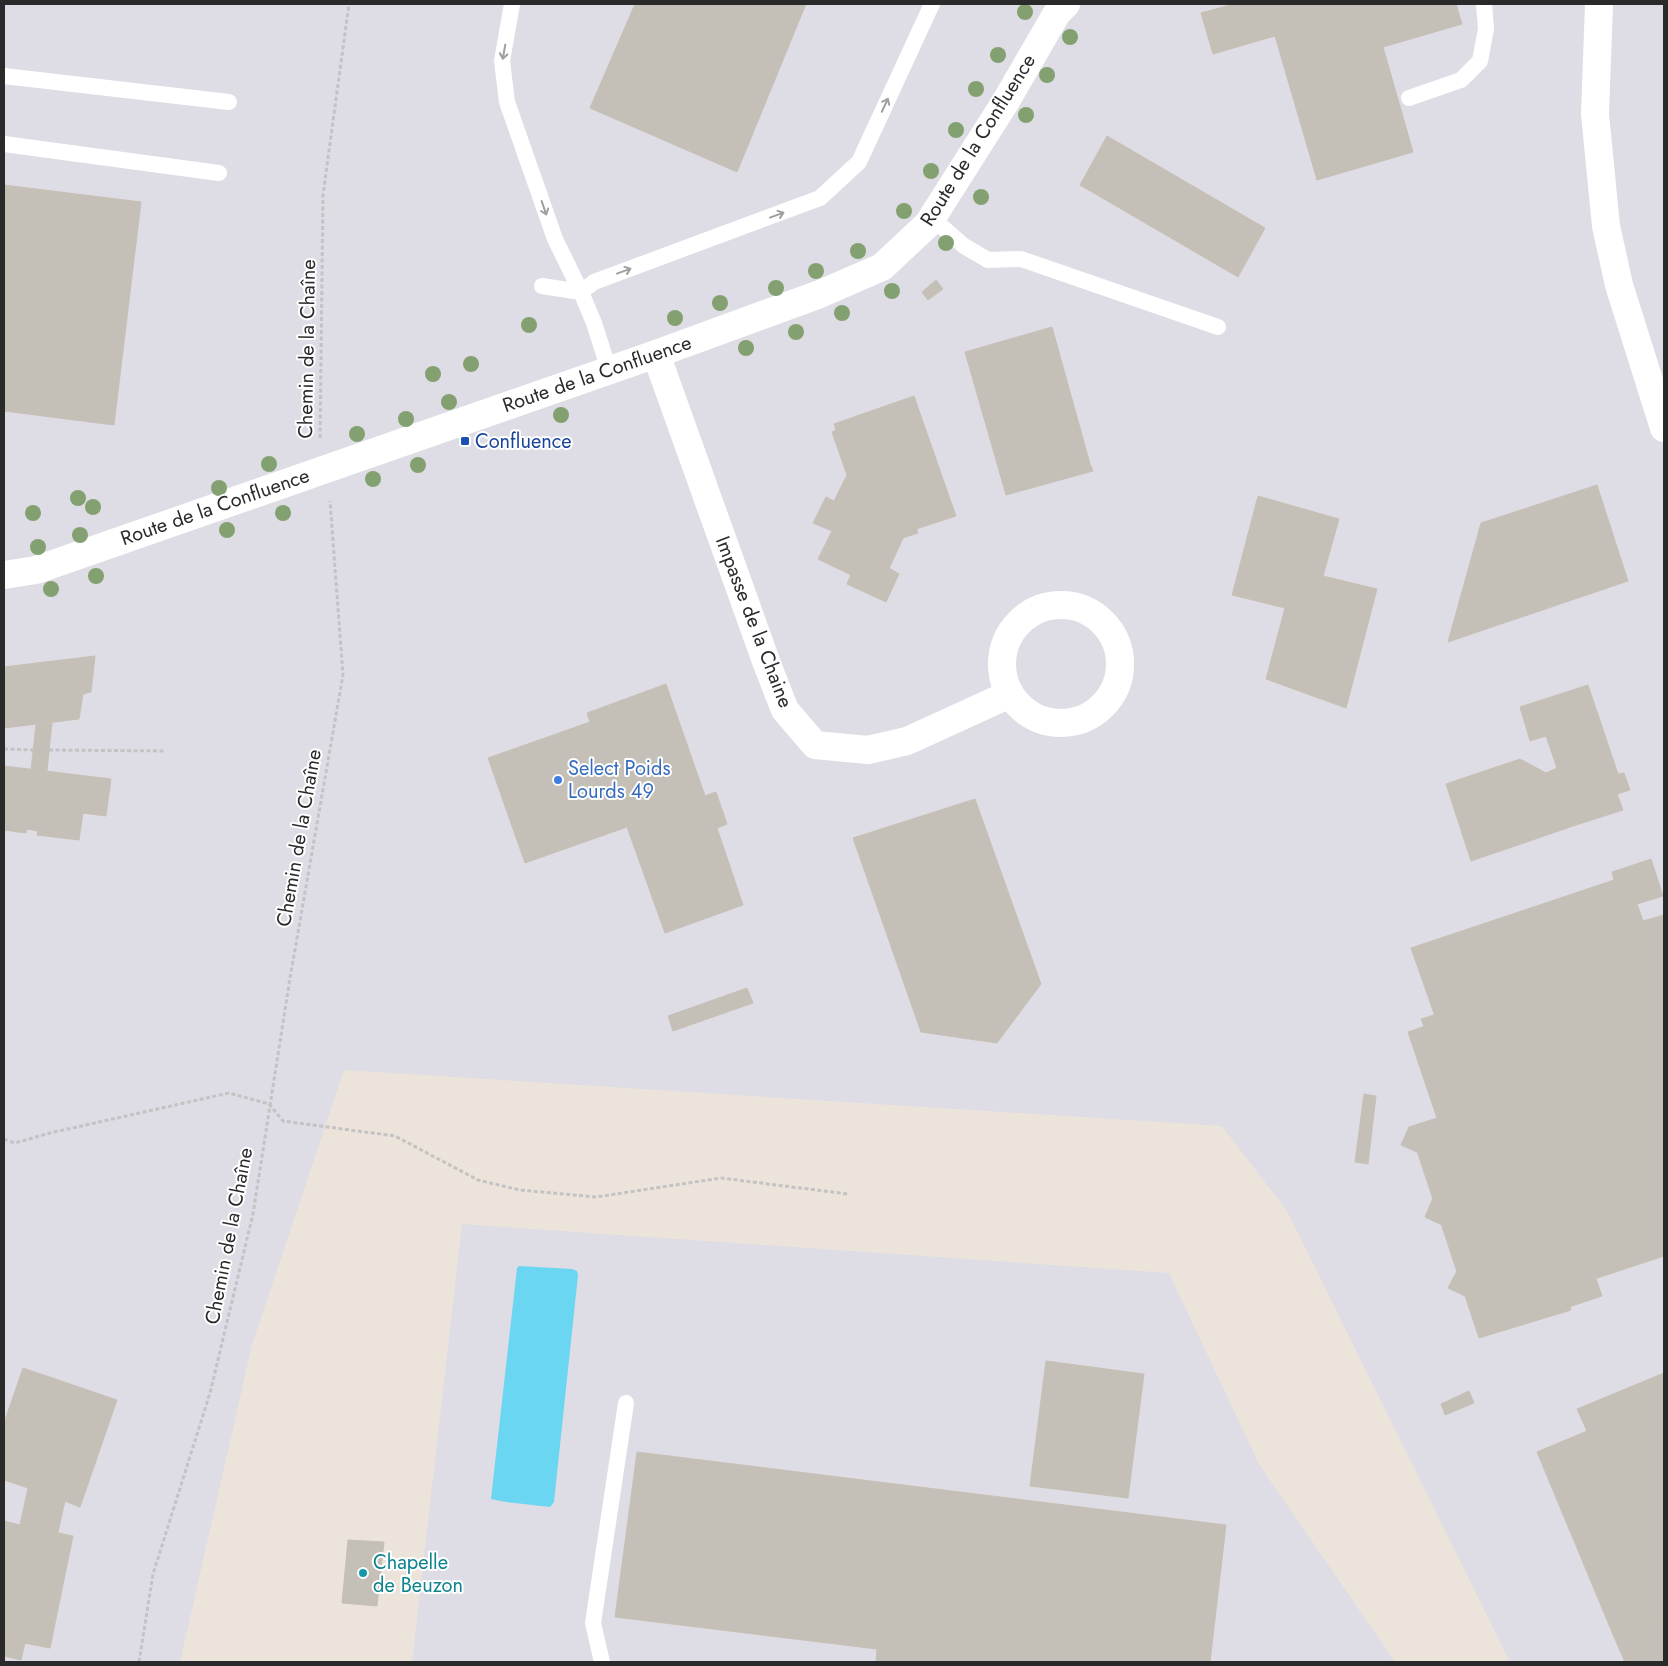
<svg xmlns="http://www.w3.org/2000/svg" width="1668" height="1666" viewBox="0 0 1668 1666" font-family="Jost,sans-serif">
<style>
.industrial{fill:#dedce5}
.water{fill:#6bd6f2}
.building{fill:#c4bfb7;stroke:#c8c0b5}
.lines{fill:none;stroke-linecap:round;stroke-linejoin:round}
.path{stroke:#c3c3c3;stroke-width:3;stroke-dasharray:4 2.5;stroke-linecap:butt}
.lane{stroke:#fff;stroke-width:16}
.street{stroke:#fff;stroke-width:28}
.secondary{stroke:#fff;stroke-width:28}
.tree{fill:#83a070}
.oneway{stroke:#9f9f9f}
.transit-dot{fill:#1a4fb4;stroke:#fff;stroke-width:2}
.shop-dot{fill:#3f7fe0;stroke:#fff;stroke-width:2}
.culture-dot{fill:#0f9aa8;stroke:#fff;stroke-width:2}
.labels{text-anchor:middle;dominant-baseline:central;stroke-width:4;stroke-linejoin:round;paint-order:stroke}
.street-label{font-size:20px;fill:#2a2a2a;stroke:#fff}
.transit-label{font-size:20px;fill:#164399;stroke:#fff;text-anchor:start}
.shop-label{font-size:20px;fill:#366cbe;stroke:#fff;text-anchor:start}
.culture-label{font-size:20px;fill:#0d838f;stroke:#fff;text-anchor:start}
</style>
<rect width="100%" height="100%" fill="#ece4db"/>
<g class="industrial">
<polygon points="4,4 1664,4 1664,1662 1510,1662 1287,1211 1222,1126 344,1070 252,1345 180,1662 4,1662"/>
<polygon points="462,1224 1169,1273 1259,1464 1395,1662 412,1662"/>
</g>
<polygon class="water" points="519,1266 572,1269 577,1271 578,1275 554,1502 550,1507 506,1502 491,1499 517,1268"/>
<g class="building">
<polygon points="635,4 806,4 737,172 590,108"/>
<polygon points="1234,4 1456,4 1462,24 1383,47 1413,152 1317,180 1275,36 1213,54 1201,13"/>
<polygon points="1107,136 1265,228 1238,277 1080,185"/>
<polygon points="4,185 141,202 114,425 4,411"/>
<polygon points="936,280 943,289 928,300 922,292"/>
<polygon points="1052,327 1090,464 1004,488 965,352"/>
<polygon points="914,396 952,505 913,518 918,533 903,538 887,573 890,574 880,594 849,579 851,575 818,559 832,531 813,523 826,497 838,503 852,474 834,424"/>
<polygon points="836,430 852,474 838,503 834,501 847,475 832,432"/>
<polygon points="1090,464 1093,471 1006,495 1004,488"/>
<polygon points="1597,485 1628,581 1448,642 1481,523"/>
<polygon points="1258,496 1339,519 1323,576 1377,589 1346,708 1266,679 1285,608 1232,595"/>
<polygon points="952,505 956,516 916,529 913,518"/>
<polygon points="889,568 899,574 886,602 847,584 849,579 880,594 890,574 887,573"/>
<polygon points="95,656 91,692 83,694 79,719 4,728 4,667"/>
<polygon points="666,684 705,796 716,792 727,824 717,828 743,905 665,933 627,827 525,863 488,758 590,722 587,713"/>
<polygon points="1588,685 1618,774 1624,773 1630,790 1617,794 1623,810 1576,825 1571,810 1561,812 1552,790 1563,786 1546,736 1530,741 1520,707"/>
<polygon points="52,723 47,771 31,770 36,725"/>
<polygon points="1520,759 1546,773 1557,768 1563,786 1552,790 1561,812 1571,810 1576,825 1518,845 1493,768"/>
<polygon points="4,766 111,779 106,816 83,813 79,840 37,835 38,831 27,829 26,833 4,830"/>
<polygon points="1493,768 1518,845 1471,861 1446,784"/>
<polygon points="975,799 1041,984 997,1043 921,1032 853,838"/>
<polygon points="1651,859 1663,896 1637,904 1643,921 1664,915 1664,1256 1564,1289 1571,1310 1479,1338 1409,1127 1437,1118 1408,1032 1437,1022 1411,948 1614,880 1612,872"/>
<polygon points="747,988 753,1003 673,1031 668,1016"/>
<polygon points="1434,1015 1437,1022 1424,1026 1421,1019"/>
<polygon points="1364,1094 1376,1096 1368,1164 1355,1162"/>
<polygon points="1409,1127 1417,1152 1401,1145"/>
<polygon points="1433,1198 1442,1225 1425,1217"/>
<polygon points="1457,1271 1465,1296 1448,1288"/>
<polygon points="1596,1279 1602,1296 1569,1307 1564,1289"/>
<polygon points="1046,1361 1144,1374 1128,1498 1030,1486"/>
<polygon points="23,1368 117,1400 80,1507 57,1498 49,1531 73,1536 50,1648 4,1639 4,1521 20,1525 28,1488 4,1480 4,1423"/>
<polygon points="1664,1373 1664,1620 1663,1616 1614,1637 1537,1452 1587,1431 1577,1409"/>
<polygon points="1469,1391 1474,1403 1445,1415 1441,1404"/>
<polygon points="637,1452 879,1482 860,1647 615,1617"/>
<polygon points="879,1482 1226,1525 1210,1662 876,1662 877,1649 860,1647"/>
<polygon points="57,1498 65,1501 58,1532 49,1531"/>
<polygon points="348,1540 384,1542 377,1606 342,1603"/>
<polygon points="1663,1616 1664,1620 1664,1662 1625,1662 1614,1637"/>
<polygon points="4,1639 25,1643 21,1660 4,1656"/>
</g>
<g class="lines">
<g class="path">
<polyline points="320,438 323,195 349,4"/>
<polyline points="4,749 33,750"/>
<polyline points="49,750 165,751"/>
<polyline points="4,1139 15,1143 50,1133 229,1093 269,1104 283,1121 395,1136 478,1180 520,1190 596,1197 721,1178 848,1194"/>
<polyline points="139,1662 153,1574 210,1393 253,1214 290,978 343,675 330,501"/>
</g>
<g class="lane">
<polyline points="512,4 502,61 507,102 555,239 581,292 594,282 820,198 859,162 932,4"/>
<polyline points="4,76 229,102"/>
<polyline points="1409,98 1461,80 1480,61 1486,29 1484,4"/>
<polyline points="4,144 219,173"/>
<polyline points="932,218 964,246 988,260 1021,259 1218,327"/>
<polyline points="542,286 581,292 594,323 609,370"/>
<polyline points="602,1662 593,1623 626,1403"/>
</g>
<g class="street">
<polyline points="656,354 767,664 785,710 815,745 868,750 907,741 1010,694"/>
<polyline points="4,575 36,570 656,354 820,294 882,267 928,224 1006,101 1057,13 1066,4"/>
<circle cx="1061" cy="664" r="59"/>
</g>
<polyline class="secondary" points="1599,4 1595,114 1606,226 1619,285 1664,428"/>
</g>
<g class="tree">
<circle cx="1025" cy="12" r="8"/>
<circle cx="1070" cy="37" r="8"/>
<circle cx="998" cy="55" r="8"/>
<circle cx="1047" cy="75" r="8"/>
<circle cx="976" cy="89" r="8"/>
<circle cx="1026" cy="115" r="8"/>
<circle cx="956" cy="130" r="8"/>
<circle cx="931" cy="171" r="8"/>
<circle cx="981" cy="197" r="8"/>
<circle cx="904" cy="211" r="8"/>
<circle cx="946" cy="243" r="8"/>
<circle cx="858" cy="251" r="8"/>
<circle cx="816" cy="271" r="8"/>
<circle cx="776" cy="288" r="8"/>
<circle cx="892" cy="291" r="8"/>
<circle cx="720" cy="303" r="8"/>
<circle cx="842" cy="313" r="8"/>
<circle cx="675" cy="318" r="8"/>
<circle cx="529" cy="325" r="8"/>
<circle cx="796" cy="332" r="8"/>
<circle cx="746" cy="348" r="8"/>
<circle cx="471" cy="364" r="8"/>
<circle cx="433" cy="374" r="8"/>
<circle cx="449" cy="402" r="8"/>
<circle cx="561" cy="415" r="8"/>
<circle cx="406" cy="419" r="8"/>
<circle cx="357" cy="434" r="8"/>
<circle cx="269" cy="464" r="8"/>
<circle cx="418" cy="465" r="8"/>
<circle cx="373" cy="479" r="8"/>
<circle cx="219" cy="488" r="8"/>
<circle cx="78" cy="498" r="8"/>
<circle cx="93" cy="507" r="8"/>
<circle cx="33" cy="513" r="8"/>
<circle cx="283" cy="513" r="8"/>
<circle cx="227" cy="530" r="8"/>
<circle cx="80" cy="535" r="8"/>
<circle cx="38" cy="547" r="8"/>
<circle cx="96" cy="576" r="8"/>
<circle cx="51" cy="589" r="8"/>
</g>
<defs><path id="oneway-shaft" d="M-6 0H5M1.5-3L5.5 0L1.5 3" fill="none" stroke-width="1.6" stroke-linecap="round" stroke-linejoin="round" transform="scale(1.25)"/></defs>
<g class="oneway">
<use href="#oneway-shaft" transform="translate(504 52) rotate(100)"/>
<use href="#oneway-shaft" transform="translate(885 105) rotate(-65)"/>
<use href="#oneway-shaft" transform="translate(544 208) rotate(71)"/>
<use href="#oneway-shaft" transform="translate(777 215) rotate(-20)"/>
<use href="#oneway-shaft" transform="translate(624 271) rotate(-20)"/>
</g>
<rect class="transit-dot" x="460" y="436" width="10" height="10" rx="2.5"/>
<circle class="shop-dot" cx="558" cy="780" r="5"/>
<circle class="culture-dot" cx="363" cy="1573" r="5"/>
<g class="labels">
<g class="street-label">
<text transform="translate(978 140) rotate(-58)">Route de la Confluence</text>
<text transform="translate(307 349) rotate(-89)">Chemin de la Chaîne</text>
<text transform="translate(597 374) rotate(-19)">Route de la Confluence</text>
<text transform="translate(215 507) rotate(-19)">Route de la Confluence</text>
<text transform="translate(754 622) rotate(69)">Impasse de la Chaine</text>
<text transform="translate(299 838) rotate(-80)">Chemin de la Chaîne</text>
<text transform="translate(229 1236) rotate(-79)">Chemin de la Chaîne</text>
</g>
<g class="transit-label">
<text x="475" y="441">Confluence</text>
</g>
<g class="shop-label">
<text x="568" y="768">Select Poids<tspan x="568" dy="23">Lourds 49</tspan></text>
</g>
<g class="culture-label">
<text x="373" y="1562">Chapelle<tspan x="373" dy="23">de Beuzon</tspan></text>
</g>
</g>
<rect width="1668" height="1666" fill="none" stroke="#2a2a2a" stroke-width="10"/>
</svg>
